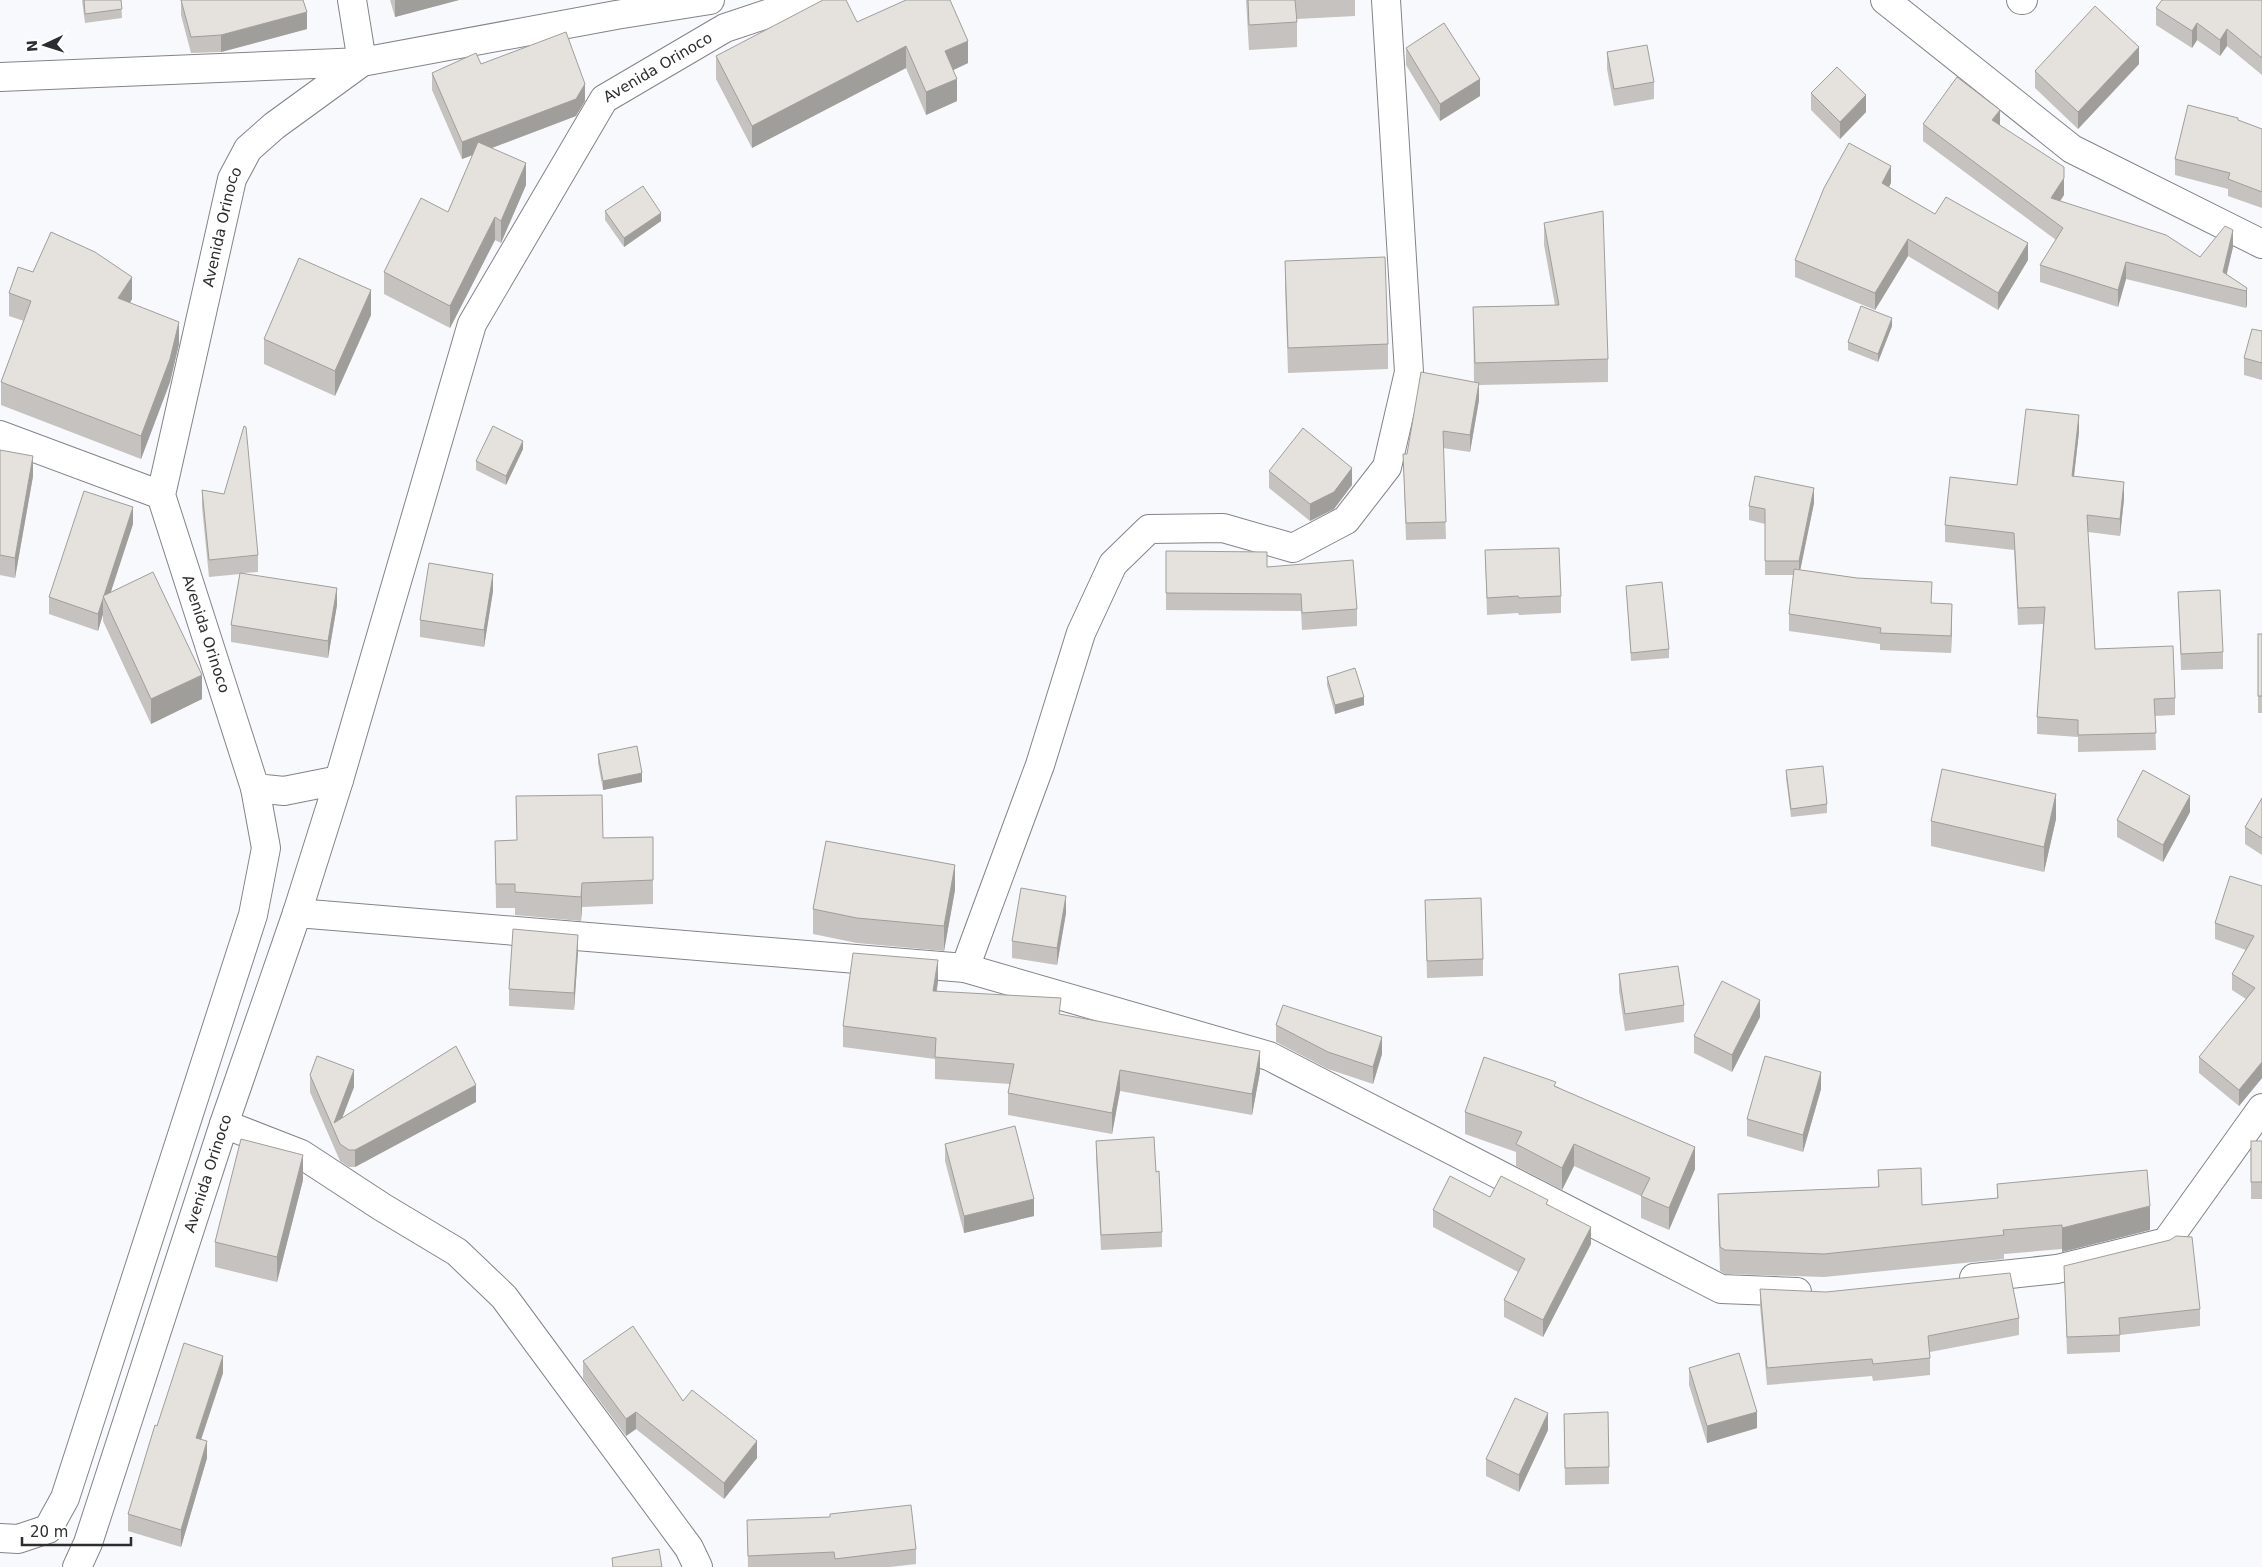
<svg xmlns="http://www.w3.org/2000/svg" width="2262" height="1567" viewBox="0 0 2262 1567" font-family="'DejaVu Sans',sans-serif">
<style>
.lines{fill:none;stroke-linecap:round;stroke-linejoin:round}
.minor-casing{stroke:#838488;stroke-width:30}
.minor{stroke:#fff;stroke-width:28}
.wall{fill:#c5c2bf}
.shaded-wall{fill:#a09e9b}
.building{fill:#e5e2de;stroke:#a09e9b}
.labels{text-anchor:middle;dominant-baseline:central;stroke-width:4.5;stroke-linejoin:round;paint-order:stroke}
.street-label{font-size:15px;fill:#2d2d2f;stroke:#fff}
</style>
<rect width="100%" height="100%" fill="#f8f9fd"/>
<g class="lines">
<defs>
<g id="minor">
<polyline points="1885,0 2072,149 2262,244"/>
<polyline points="2021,0 2023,0"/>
<polyline points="0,77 362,62 352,0"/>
<polyline points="0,435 161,495"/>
<path id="s1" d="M 339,780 L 284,791 L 255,788 L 161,495 L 232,179 L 248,149 L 274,126 L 362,62 L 616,15 L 710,0"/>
<polyline points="297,913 965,968 1269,1056 1721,1289 1797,1292"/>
<polyline points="965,968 1040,765 1081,633 1113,564 1149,529 1223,528 1293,548 1346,520 1387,467 1409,372 1386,0"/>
<polyline points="224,1124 301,1154 382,1207 457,1252 504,1297 689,1548 698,1567"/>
<polyline points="1974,1278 2057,1269 2166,1242 2262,1108"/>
<polyline points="0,1538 18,1539 48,1529 65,1498 253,915 266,848 255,788"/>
<path id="s2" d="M 77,1567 L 88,1543 L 224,1124 L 297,913 L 339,780 L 472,324 L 604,99 L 725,28 L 809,0"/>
</g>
</defs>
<use href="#minor" class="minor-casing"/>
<use href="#minor" class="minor"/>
</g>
<g class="wall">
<polygon points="82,0 121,0 122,18 85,23"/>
<polygon points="181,0 303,0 307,29 221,52 191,53 181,15"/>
<polygon points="390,0 459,0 395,17"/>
<polygon points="1246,0 1355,0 1355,16 1297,19 1297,47 1249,50"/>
<polygon points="2262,0 2262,75 2227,46 2220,56 2197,40 2192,48 2156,25 2156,8"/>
<polygon points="857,22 968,63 953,70 957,101 926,115 906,68 752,148 716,79 716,56"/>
<polygon points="1406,48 1480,96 1440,121 1406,65"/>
<polygon points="1607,52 1654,82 1654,99 1614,106 1607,69"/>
<polygon points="481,64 585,101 576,116 492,148 526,185 501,243 495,240 450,328 384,294 384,272 448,212 473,155 462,159 432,90 432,73"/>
<polygon points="2139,64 2078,129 2035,88 2035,71"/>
<polygon points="1811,93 1866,112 1840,139 1811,110"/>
<polygon points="2238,121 2262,129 2262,208 2228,196 2228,189 2175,175 2175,159"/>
<polygon points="1923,124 2000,125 2064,195 2060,201 2200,257 2233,247 2226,274 2247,288 2247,305 2246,308 2126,279 2118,307 2040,282 2040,265 2056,240 1923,141"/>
<polygon points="1891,183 1889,187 1935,214 2028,260 1998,310 1908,256 1875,310 1795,277 1795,260"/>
<polygon points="605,211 661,221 624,247 605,220"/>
<polygon points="1544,223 1608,359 1608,382 1479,385 1479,400 1470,452 1443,448 1446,539 1406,540 1403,454 1407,454 1474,382 1473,307 1555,305 1544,245"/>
<polygon points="1285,261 1388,344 1388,369 1288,373 1285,286"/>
<polygon points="33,272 132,299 130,303 179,344 170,382 141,459 1,405 1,382 24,321 9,316 9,293"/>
<polygon points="371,315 335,396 264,364 264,339"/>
<polygon points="1892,326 1878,362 1848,350 1848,342"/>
<polygon points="2262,331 2262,380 2244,375 2244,358"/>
<polygon points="2079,432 2074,476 2124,499 2120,536 2088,532 2095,649 2175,698 2175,715 2155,716 2156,750 2078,752 2078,737 2037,734 2037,717 2043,624 2018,625 2014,550 1945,542 1945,525 2017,485"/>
<polygon points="523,449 506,485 476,470 476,461"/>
<polygon points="0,450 33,476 15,578 0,575"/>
<polygon points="1269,471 1352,485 1334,509 1310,521 1269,488"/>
<polygon points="202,490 258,555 258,572 242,573 337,605 328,658 231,642 231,625 240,574 209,577 202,507"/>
<polygon points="1814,503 1800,570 1932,603 1952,621 1951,653 1880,650 1880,644 1789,631 1789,614 1794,575 1765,575 1765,524 1749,520 1749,506"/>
<polygon points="133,524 110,593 202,699 151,724 103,621 103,614 98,631 49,614 49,597"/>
<polygon points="1485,550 1561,596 1561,613 1519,615 1518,613 1487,615"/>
<polygon points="1166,551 1267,567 1357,609 1357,626 1302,630 1301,611 1166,610"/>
<polygon points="1626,586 1669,649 1669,658 1631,661"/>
<polygon points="493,591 484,647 420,637 420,620"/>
<polygon points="2178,592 2223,652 2223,669 2181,670"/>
<polygon points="2262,634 2262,713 2258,713 2258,696"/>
<polygon points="1327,677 1364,705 1335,714 1327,685"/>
<polygon points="598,754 642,782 603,790 598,763"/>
<polygon points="1786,770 1827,804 1827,813 1791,817 1786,778"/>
<polygon points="516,796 603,838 653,837 653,904 582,907 581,921 515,915 515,908 496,908 495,841 517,840"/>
<polygon points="2262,798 2262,855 2245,844 2245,827"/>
<polygon points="2190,812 2163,862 2117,837 2117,820"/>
<polygon points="2056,819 2044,872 1931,846 1931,821"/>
<polygon points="2262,886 2262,1078 2239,1106 2199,1073 2199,1057 2246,999 2232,990 2232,974 2246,950 2215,939 2215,923"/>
<polygon points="955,890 944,951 857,943 813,934 813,909"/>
<polygon points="1425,900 1483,959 1483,976 1427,978"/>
<polygon points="1066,913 1057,965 1012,958 1012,941"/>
<polygon points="578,952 574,1010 509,1006 509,989"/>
<polygon points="1619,974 1684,1005 1684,1022 1625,1031 1619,991"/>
<polygon points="938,981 937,991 1061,1014 1260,1072 1252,1115 1120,1091 1112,1134 1008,1115 1008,1093 1010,1084 935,1079 935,1059 843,1047 843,1026"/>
<polygon points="1760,1017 1732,1072 1694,1053 1694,1036"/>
<polygon points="1276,1025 1382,1054 1373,1084 1328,1069 1276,1042"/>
<polygon points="310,1075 354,1087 342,1118 476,1102 355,1167 349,1167 340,1161 310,1092"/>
<polygon points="1556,1086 1695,1169 1669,1230 1641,1218 1641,1196 1574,1166 1562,1190 1516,1166 1516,1152 1465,1134 1465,1112"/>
<polygon points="1821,1089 1803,1152 1747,1136 1747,1119"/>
<polygon points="1096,1141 1156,1172 1162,1232 1162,1247 1101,1250 1096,1157"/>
<rect x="2251" y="1141" width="11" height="58"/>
<polygon points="945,1144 1034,1216 964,1233 945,1161"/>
<polygon points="1878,1170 1922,1205 1997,1198 1997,1184 2150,1230 2062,1252 2062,1249 2004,1254 2004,1259 1824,1277 1725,1274 1720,1271 1718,1217 1718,1194 1878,1187"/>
<polygon points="303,1180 277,1282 215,1267 215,1242"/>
<polygon points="1490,1197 1548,1204 1591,1244 1543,1337 1504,1317 1504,1300 1518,1272 1433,1227 1433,1210"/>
<polygon points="2064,1266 2200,1309 2200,1326 2120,1335 2120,1352 2067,1354"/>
<polygon points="1760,1289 2019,1318 2019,1335 1930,1352 1930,1375 1873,1381 1872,1376 1767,1385 1760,1306"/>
<polygon points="583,1361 757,1458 724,1499 636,1429 626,1436 583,1378"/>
<polygon points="1689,1368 1757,1428 1707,1443 1689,1385"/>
<polygon points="223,1373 201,1439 207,1458 181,1547 128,1531 128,1514 157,1426"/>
<polygon points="1564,1414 1609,1467 1609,1484 1565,1485"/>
<polygon points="1548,1430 1519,1492 1486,1476 1486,1459"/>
<polygon points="747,1520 916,1549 916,1564 890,1567 748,1567"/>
</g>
<g class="shaded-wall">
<polygon points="395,0 459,0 395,17"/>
<polygon points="307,12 307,29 221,52 221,35"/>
<polygon points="2197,23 2197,40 2192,48 2192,31"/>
<polygon points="2227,29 2227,46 2220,56 2220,40"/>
<polygon points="968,41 968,63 945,74 945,51"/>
<polygon points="906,46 906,68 752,148 752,126"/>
<polygon points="2139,47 2139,64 2078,129 2078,112"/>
<polygon points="957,79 957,101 926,115 926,92"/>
<polygon points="1480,79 1480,96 1440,121 1440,104"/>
<polygon points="585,84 585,101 576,116 462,159 462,142"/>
<polygon points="1866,95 1866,112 1840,139 1840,122"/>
<polygon points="2000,110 2000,127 1992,120"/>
<polygon points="526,163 526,185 501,243 501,221"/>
<polygon points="1891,166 1891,183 1882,199 1882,183"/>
<polygon points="2064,178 2064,195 2051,215 2051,198"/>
<polygon points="661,213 661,221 624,247 624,238"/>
<polygon points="495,217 495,240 450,328 450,306"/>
<polygon points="2233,230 2233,247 2224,286 2223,272"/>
<polygon points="1908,239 1908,256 1875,310 1875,293"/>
<polygon points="2028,243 2028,260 1998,310 1998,293"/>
<polygon points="2126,262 2126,279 2118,307 2118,290"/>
<polygon points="132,277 132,299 118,321 118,298"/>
<polygon points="2247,288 2247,305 2246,308 2246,291"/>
<polygon points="371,290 371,315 335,396 335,371"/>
<polygon points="1892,318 1892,326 1878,362 1878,354"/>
<polygon points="179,322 179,344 170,382 141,459 141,436"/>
<polygon points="1479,383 1479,400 1470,452 1470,435"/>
<polygon points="2079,415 2079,432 2072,493 2072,476"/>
<polygon points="523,441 523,449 506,485 506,476"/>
<polygon points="33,456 33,476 15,578 15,558"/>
<polygon points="1352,468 1352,485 1334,509 1310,521 1310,504"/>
<polygon points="2124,482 2124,499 2120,536 2120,519"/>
<polygon points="1814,488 1814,503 1799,576 1799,561"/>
<polygon points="133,507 133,524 107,604 103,597"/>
<polygon points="493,574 493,591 484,647 484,630"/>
<polygon points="337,588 337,605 328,658 328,641"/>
<polygon points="103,597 103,614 98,631 98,614"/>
<polygon points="1952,604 1952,621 1951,653 1951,636"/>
<polygon points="202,675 202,699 151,724 151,699"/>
<polygon points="1364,697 1364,705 1335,714 1335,705"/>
<polygon points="642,773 642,782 603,790 603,781"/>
<polygon points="2056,794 2056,819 2044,872 2044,847"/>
<polygon points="2190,796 2190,812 2163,862 2163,845"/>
<polygon points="955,865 955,890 944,951 944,926"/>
<polygon points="582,883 582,907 581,921 581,897"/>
<polygon points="1066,896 1066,913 1057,965 1057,948"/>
<polygon points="578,935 578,952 574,1010 574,993"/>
<polygon points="938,960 938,981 933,1012 933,991"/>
<polygon points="1760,1000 1760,1017 1732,1072 1732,1055"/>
<polygon points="1382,1037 1382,1054 1373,1084 1373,1067"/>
<polygon points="1260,1051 1260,1072 1252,1115 1252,1094"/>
<polygon points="2262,1062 2262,1078 2239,1106 2239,1090"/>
<polygon points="354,1070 354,1087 336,1134 334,1123"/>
<polygon points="1120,1070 1120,1091 1112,1134 1112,1113"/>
<polygon points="1821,1072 1821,1089 1803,1152 1803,1135"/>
<polygon points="476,1085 476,1102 355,1167 355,1150"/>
<polygon points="1574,1144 1574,1166 1562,1190 1562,1168"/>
<polygon points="1695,1147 1695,1169 1669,1230 1669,1208"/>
<polygon points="303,1155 303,1180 277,1282 277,1257"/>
<polygon points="1034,1199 1034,1216 964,1233 964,1216"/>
<polygon points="2150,1206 2150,1230 2062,1252 2062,1228"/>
<polygon points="1591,1227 1591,1244 1543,1337 1543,1320"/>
<polygon points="223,1356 223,1373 196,1455 196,1438"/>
<polygon points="636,1412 636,1429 626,1436 626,1419"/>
<polygon points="1757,1412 1757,1428 1707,1443 1707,1426"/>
<polygon points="1548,1413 1548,1430 1519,1492 1519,1475"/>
<polygon points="207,1441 207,1458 181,1547 181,1530"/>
<polygon points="757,1441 757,1458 724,1499 724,1483"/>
</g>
<g class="building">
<polygon points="84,0 121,0 122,9 85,14"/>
<polygon points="181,0 303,0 307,12 221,35 191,37"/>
<polygon points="823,0 846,0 857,22 906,0 950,0 968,41 945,51 957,79 926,92 906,46 752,126 716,56"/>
<polygon points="1248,0 1295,0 1297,22 1249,25"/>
<polygon points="2162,0 2262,0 2262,58 2227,29 2220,40 2197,23 2192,31 2156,8"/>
<polygon points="2095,6 2139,47 2078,112 2035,71"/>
<polygon points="1444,23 1480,79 1440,104 1406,48"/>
<polygon points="566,32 585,84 576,99 462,142 432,73 476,53 481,64"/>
<polygon points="1647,45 1654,82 1614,89 1607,52"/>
<polygon points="1837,67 1866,95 1840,122 1811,93"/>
<polygon points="1957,77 2000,110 1992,120 2064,167 2064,178 2051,198 2166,235 2200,257 2225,226 2233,230 2223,272 2247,288 2246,291 2126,262 2118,290 2040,265 2063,228 1923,124"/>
<polygon points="2188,105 2238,118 2238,120 2262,129 2262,192 2228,179 2230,173 2175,159"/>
<polygon points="478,142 526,163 501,221 495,217 450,306 384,272 421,198 448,212"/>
<polygon points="1849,143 1891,166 1882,183 1935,214 1946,197 2028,243 1998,293 1908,239 1875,293 1795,260 1824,188"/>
<polygon points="643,186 661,213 624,238 605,211"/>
<polygon points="1603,211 1608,359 1475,363 1473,307 1559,305 1544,223"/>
<polygon points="51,232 95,252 132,277 118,298 179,322 170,359 141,436 1,382 31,301 9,293 18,267 33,272"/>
<polygon points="1385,257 1388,344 1288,348 1285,261"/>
<polygon points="299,258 371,290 335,371 264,339"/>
<polygon points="1861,306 1892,318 1878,354 1848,342"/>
<polygon points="2252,329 2262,331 2262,363 2244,358"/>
<polygon points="1421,372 1479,383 1470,435 1443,431 1446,522 1406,523 1403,454 1407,454"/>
<polygon points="2026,409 2079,415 2072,476 2124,482 2120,519 2087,515 2095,649 2173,646 2175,698 2154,699 2156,733 2078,735 2078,720 2037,717 2045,607 2018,608 2014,533 1945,525 1950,477 2017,485"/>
<polygon points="244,426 246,427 258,555 209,560 202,490 224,494"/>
<polygon points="493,426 523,441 506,476 476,461"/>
<polygon points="1303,428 1352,468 1334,492 1310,504 1269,471"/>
<polygon points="0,450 33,456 15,558 0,555"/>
<polygon points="1755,476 1814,488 1799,561 1765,561 1765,509 1749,506"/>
<polygon points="84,491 133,507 98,614 49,597"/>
<polygon points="1559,548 1561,596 1519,598 1518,596 1487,598 1485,550"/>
<polygon points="1166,551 1267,552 1267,567 1353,560 1357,609 1302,613 1301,594 1166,593"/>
<polygon points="429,563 493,574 484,630 420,620"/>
<polygon points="1794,569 1857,578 1932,582 1931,603 1952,604 1951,636 1880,633 1881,628 1789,614"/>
<polygon points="153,572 202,675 151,699 103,596"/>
<polygon points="240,573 337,588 328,641 231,625"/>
<polygon points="1662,582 1669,649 1631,653 1626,586"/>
<polygon points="2220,590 2223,652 2181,654 2178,592"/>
<rect x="2258" y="634" width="4" height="62"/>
<polygon points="1355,668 1364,697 1335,705 1327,677"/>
<polygon points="637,746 642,773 603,781 598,754"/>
<polygon points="1823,766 1827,804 1791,809 1786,770"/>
<polygon points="1942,769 2056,794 2044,847 1931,821"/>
<polygon points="2143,770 2190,796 2163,845 2117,820"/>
<polygon points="602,795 603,838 653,837 653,880 582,883 581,897 515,892 515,884 496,884 495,841 517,840 516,796"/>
<polygon points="2262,798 2262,838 2245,827"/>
<polygon points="826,841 955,865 944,926 857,918 813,909"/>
<polygon points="2230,876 2262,886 2262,1062 2239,1090 2199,1057 2255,988 2232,974 2254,936 2215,923"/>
<polygon points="1021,888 1066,896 1057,948 1012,941"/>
<polygon points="1481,898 1483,959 1427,961 1425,900"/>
<polygon points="513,929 578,935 574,993 509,989"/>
<polygon points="853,953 938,960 933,991 1061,998 1059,1014 1260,1051 1252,1094 1120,1070 1112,1113 1008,1093 1014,1064 935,1057 936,1038 843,1026"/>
<polygon points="1678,966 1684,1005 1625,1014 1619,974"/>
<polygon points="1722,981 1760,1000 1732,1055 1694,1036"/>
<polygon points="1283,1005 1382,1037 1373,1067 1328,1052 1276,1025"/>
<polygon points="456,1046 476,1085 355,1150 349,1150 340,1144 310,1075 317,1056 354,1070 334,1123"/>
<polygon points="1765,1056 1821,1072 1803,1135 1747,1119"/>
<polygon points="1484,1057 1556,1082 1554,1086 1695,1147 1669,1208 1641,1196 1650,1178 1574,1144 1562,1168 1516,1144 1522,1132 1465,1112"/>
<polygon points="1015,1126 1034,1199 964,1216 945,1144"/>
<polygon points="1154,1137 1156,1172 1159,1171 1162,1232 1101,1235 1096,1141"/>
<polygon points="241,1139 303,1155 277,1257 215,1242"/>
<rect x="2251" y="1141" width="11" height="41"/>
<polygon points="1921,1168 1922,1205 1998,1198 1997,1184 2147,1170 2150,1206 2062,1228 2062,1225 2003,1230 2004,1235 1824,1254 1725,1250 1720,1247 1718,1194 1879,1187 1878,1170"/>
<polygon points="1450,1176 1490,1197 1501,1176 1548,1200 1546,1204 1591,1227 1543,1320 1504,1300 1525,1259 1433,1210"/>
<polygon points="2176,1236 2192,1237 2200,1309 2119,1318 2120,1335 2067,1337 2064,1266 2170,1240"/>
<polygon points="2010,1273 2019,1318 1928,1336 1930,1358 1873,1364 1872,1359 1767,1368 1760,1289 1826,1292"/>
<polygon points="633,1326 683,1401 692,1390 757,1441 724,1483 636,1412 626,1419 583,1361"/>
<polygon points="184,1343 223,1356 196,1438 207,1441 181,1530 128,1514 155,1425 157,1426"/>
<polygon points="1739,1353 1757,1412 1707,1426 1689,1368"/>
<polygon points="1515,1398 1548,1413 1519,1475 1486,1459"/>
<polygon points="1608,1412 1609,1467 1565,1468 1564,1414"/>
<polygon points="911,1505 916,1549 835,1559 834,1552 748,1556 747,1520 830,1517 830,1514"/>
<polygon points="659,1549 662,1567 613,1567 612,1558"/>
</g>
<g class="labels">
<g class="street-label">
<text stroke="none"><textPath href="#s2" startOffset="1628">Avenida Orinoco</textPath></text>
<text stroke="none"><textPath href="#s1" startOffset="668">Avenida Orinoco</textPath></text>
<text transform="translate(206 634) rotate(72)">Avenida Orinoco</text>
<text stroke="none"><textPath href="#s2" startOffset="415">Avenida Orinoco</textPath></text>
</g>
</g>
<g transform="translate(45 45) rotate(266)" stroke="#ffffff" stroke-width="4" paint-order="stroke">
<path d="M0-4L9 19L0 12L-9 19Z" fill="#2d2d2f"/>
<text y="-8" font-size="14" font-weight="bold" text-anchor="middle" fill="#2d2d2f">N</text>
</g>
<path d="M22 1537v8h109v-8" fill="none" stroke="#2d2d2f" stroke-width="2.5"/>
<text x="30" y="1537" font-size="15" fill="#2d2d2f" stroke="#ffffff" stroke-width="4" paint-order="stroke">20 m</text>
</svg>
